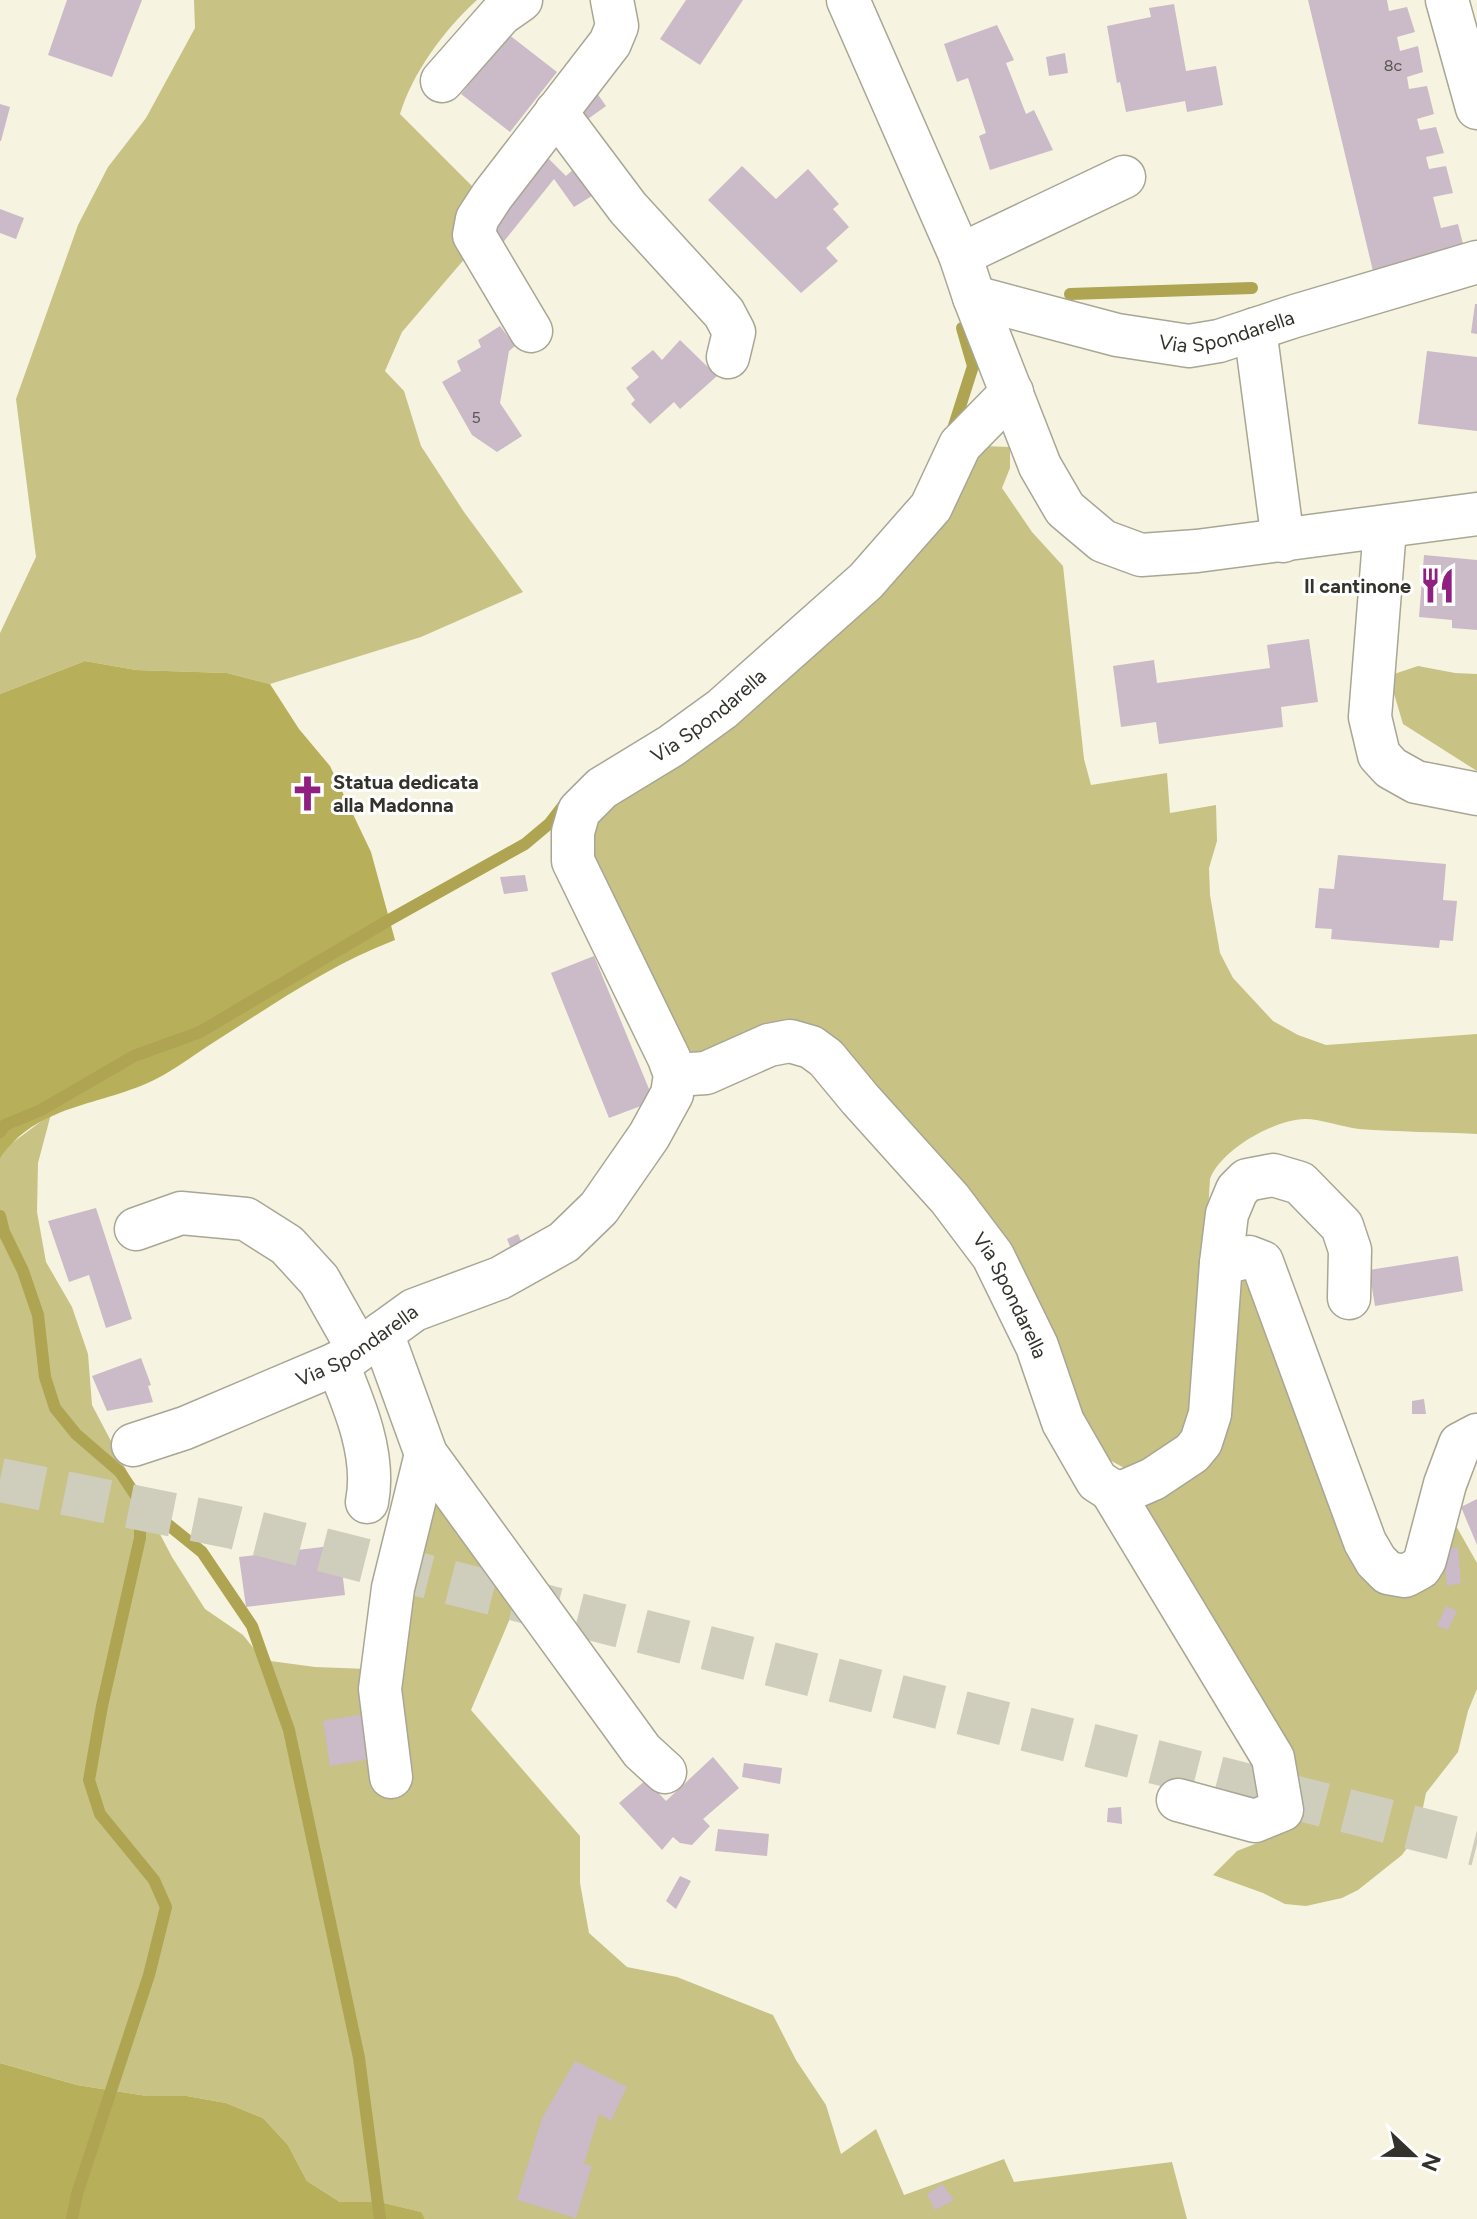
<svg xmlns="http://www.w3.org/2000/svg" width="1477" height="2219" viewBox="0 0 1477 2219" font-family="Figtree,sans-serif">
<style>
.green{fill:#c8c285}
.forest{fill:#b8af5b}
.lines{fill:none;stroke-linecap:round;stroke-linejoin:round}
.stream{stroke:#aea451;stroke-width:12}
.building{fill:#cbbac7}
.major-tunnel{stroke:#cfcdbc;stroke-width:44;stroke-dasharray:44 22;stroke-linecap:butt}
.minor-casing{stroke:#a8a694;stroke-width:45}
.minor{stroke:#fff;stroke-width:42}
.labels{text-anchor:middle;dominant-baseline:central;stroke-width:6;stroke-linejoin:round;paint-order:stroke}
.number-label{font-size:16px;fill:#595552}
.street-label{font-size:20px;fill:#33332b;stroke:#fff}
.poi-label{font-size:20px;font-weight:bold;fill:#33332b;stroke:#fff;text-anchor:end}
</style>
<rect width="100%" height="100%" fill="#f6f4e0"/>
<g class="green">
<path d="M 194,0 L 477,0 C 444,30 413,72 400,114 L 478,192 L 473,249 L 402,332 L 385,371 L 404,391 L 421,446 L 464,512 L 523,592 L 421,637 L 270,684 L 227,673 L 136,670 L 85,661 L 0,694 L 0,633 L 36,557 L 16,399 L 78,225 L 108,167 L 146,118 L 195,28 Z"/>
<path d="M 982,446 L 1010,447 L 1010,468 L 1002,488 L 1032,532 L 1063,566 L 1084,759 L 1091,785 L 1167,773 L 1170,813 L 1216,805 L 1217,841 L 1209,868 L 1210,895 L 1220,953 L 1233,978 L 1273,1021 L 1298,1035 L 1326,1045 L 1477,1034 L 1477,1134 C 1438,1132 1398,1132 1359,1129 C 1342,1127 1321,1119 1305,1119 C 1273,1120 1221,1150 1210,1179 L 1196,1416 L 1175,1450 L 1126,1469 L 1088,1448 L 1058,1361 L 839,1058 L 705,1057 L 680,1047 L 589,877 L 594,815 Z"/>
<polygon points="1418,666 1455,673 1477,674 1477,771 1403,724 1392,687 1394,674"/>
<polygon points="51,1114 38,1163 37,1212 46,1262 72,1307 88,1354 92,1405 172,1557 205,1609 243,1635 263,1660 315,1667 368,1669 431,1488 514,1609 471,1710 580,1836 580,1883 589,1933 627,1967 677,1977 773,2015 796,2060 826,2105 841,2154 876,2129 904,2195 1004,2159 1014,2182 1172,2162 1187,2219 425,2219 420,2212 380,2202 340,2202 307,2181 288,2145 263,2118 226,2103 187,2096 147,2096 77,2085 0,2063 0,1159 8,1146"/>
<polygon points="1238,1277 1254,1286 1383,1586 1455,1524 1477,1563 1477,1689 1468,1711 1458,1752 1426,1793 1420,1822 1413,1840 1402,1855 1358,1890 1342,1898 1306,1906 1285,1904 1263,1893 1213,1875 1237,1851 1270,1838 1285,1819 1141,1519 1146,1501 1194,1472"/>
</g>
<g class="forest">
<path d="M 85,661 L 136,670 L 227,673 L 270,684 L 299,729 L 330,766 L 371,852 L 395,940 C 327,966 268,1008 208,1046 C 191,1057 174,1070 156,1079 C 103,1106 35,1104 0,1159 L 0,694 Z"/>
<polygon points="0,2063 77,2085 147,2096 187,2096 226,2103 263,2118 288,2145 307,2181 340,2202 380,2202 421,2212 425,2219 0,2219"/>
</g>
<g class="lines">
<g class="stream">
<polyline points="1070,294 1252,288"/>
<polyline points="952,432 973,366 962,328"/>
<polyline points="0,1132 5,1125 41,1110 134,1056 200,1032 389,920 525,844 550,823 567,801"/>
<polyline points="0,1216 4,1232 23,1271 38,1315 45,1377 55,1408 76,1434 120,1472 140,1502 202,1552 252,1626 289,1730 359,2058 380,2219"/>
<polyline points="72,2219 77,2194 149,1975 166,1907 154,1880 100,1814 89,1780 102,1706 140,1538 140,1502"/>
</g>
</g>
<g class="building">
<polygon points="67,0 142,0 112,77 48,55"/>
<polygon points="686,0 743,0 700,65 660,39"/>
<polygon points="1308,0 1387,0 1389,11 1407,7 1415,32 1397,37 1400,51 1418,46 1423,72 1407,77 1409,89 1427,86 1434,114 1417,119 1420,130 1436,127 1444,153 1426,157 1429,169 1446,166 1453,193 1433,197 1441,228 1458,224 1465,252 1373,271"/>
<polygon points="1174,4 1186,71 1216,66 1223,105 1187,112 1185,101 1126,112 1120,82 1117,83 1107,26 1151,17 1149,8"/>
<polygon points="997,25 1014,60 1006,63 1026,114 1034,110 1053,150 990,170 979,136 986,133 968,78 957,82 944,44"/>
<polygon points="508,34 557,72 510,132 461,94"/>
<polygon points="1065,53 1068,73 1049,76 1046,57"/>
<polygon points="592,86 606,106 588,119 576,105"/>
<polygon points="0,104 10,107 1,141 0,141"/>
<polygon points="540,144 552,154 548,158 566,176 578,165 595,194 574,207 554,179 501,245 491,220"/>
<polygon points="742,166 776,199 808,169 839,204 833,209 849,227 826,248 838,261 801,293 708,200"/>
<polygon points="0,209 24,218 16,239 0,233"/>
<polygon points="1475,304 1477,304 1477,334 1471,333"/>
<polygon points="500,326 515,346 509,351 500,403 522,436 497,452 472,435 442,382 461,371 457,361 481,347 478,340"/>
<polygon points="680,340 717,376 680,409 674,402 650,424 631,404 635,400 626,388 639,377 631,368 653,350 662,360"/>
<polygon points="1427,351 1477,357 1477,431 1418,424"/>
<polygon points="1424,555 1477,560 1477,630 1452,628 1452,620 1419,617"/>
<polygon points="1309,639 1318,702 1281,707 1283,727 1159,744 1156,722 1121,727 1113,666 1154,660 1157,683 1270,668 1267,645"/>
<polygon points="1338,855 1446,864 1443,900 1457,901 1453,941 1440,940 1439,948 1331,939 1332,929 1315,928 1319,888 1334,889"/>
<polygon points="525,875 528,891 504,894 500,877"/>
<polygon points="594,956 654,1101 609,1118 551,973"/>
<polygon points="96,1208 132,1319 106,1328 89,1275 69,1282 48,1221"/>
<polygon points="518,1234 526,1252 514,1256 507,1239"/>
<polygon points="1458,1256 1463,1291 1375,1306 1369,1270"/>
<polygon points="141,1358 151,1385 148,1386 153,1402 107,1411 92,1376"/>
<polygon points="1424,1399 1426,1414 1412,1414 1412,1401"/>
<polygon points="1477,1499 1477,1545 1461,1507"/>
<polygon points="339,1545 345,1595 246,1607 239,1557"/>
<polygon points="1458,1547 1461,1583 1447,1586 1443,1550"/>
<polygon points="1446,1606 1457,1611 1448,1630 1437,1626"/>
<polygon points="363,1714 370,1759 330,1766 323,1721"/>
<polygon points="713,1757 739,1788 703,1819 710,1826 692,1845 680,1843 673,1837 662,1850 619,1803 646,1780 666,1801"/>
<polygon points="744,1763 782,1768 780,1784 742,1777"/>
<polygon points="1121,1807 1122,1824 1107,1822 1108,1808"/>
<polygon points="718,1829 769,1834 767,1856 715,1851"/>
<polygon points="680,1876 691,1881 676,1909 666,1901"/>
<polygon points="575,2061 627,2087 611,2121 599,2114 584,2164 592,2166 576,2218 517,2200 542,2118"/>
<polygon points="942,2184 954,2200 935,2210 927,2194"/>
</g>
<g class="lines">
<polyline class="major-tunnel" points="0,1480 233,1527 1477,1844"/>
<defs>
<g id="minor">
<polyline points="848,0 960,255 974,297 1040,466 1065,509 1103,541 1141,555 1197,551 1477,514"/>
<polyline points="1447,0 1477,108"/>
<polyline points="442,81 501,14 521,0"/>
<polyline points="556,112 628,208 724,313 734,332 728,357"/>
<polyline points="960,255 1124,177"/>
<path id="s1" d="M 974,297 L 1117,335 L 1189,346 L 1219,341 L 1295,316 L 1477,262"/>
<polyline points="1255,329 1283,541"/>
<polyline points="531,331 474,235 477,219 492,196 610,43 617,26 612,0"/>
<polyline points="1385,528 1370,717 1379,755 1391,768 1416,782 1477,794"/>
<path id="s2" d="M 675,1075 L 706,1073 L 769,1045 L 790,1041 L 811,1047 L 826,1058 L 860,1099 L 950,1199 L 993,1256 L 1037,1346 L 1063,1422 L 1097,1481 L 1111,1490 L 1123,1492 L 1153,1479 L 1192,1453 L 1201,1442 L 1210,1414 L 1221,1263 L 1227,1214 L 1237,1190 L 1247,1180 L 1273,1175 L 1300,1183 L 1342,1226 L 1350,1250 L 1349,1298"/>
<polyline points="136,1229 181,1213 246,1219 287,1245 319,1280 358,1349"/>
<polyline points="1221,1263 1249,1257 1262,1262 1365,1542 1376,1561 1388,1573 1405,1576 1420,1568 1425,1560 1445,1484 1460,1444 1477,1435"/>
<polyline points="382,1333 426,1454 642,1751 665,1772"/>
<path d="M 337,1363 C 355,1406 376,1456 367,1502"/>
<path id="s3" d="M 133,1445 L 185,1428 L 345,1360 L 414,1310 L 500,1278 L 564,1242 L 599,1208 L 649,1136 L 672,1094 L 675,1075 L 669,1058 L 573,861 L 573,832 L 579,811 L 602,788 L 671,746 L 722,709 L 866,581 L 931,507 L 960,445 L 1012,392"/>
<polyline points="1111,1490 1273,1758 1282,1810 1255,1821 1178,1800"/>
<polyline points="391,1777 380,1689 393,1588 426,1454"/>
</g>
</defs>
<use href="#minor" class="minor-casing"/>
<use href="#minor" class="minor"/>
</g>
<defs>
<symbol id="restaurant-bare" viewBox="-9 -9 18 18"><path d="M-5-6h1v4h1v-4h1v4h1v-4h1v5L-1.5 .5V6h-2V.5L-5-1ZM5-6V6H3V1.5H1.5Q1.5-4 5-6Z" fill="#8f1f81" stroke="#fff" stroke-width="2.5" paint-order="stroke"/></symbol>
<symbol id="church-bare" viewBox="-9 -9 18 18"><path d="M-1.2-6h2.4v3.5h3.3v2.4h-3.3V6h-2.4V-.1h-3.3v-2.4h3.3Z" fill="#8f1f81" stroke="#fff" stroke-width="2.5" paint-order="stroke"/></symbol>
</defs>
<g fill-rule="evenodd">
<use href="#restaurant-bare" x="1412" y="560" width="51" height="51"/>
<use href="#church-bare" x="282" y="768" width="51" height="51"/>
</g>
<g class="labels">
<g class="number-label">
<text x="1393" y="65">8c</text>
<text x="476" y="417">5</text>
</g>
<g class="street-label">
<text stroke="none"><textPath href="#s1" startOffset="260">Via Spondarella</textPath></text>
<text stroke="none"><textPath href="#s3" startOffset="1132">Via Spondarella</textPath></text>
<text stroke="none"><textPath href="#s2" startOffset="464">Via Spondarella</textPath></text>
<text stroke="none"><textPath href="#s3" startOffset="246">Via Spondarella</textPath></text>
</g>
<g class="poi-label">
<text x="1411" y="586">Il cantinone</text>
<text x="333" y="782" text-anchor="start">Statua dedicata<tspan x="333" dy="23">alla Madonna</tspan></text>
</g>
</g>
<g transform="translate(1413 2155) rotate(112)" stroke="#ffffff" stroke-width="6" paint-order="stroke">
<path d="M0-6L14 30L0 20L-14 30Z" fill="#33332b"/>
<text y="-12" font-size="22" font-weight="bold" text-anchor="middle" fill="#33332b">N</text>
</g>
</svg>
